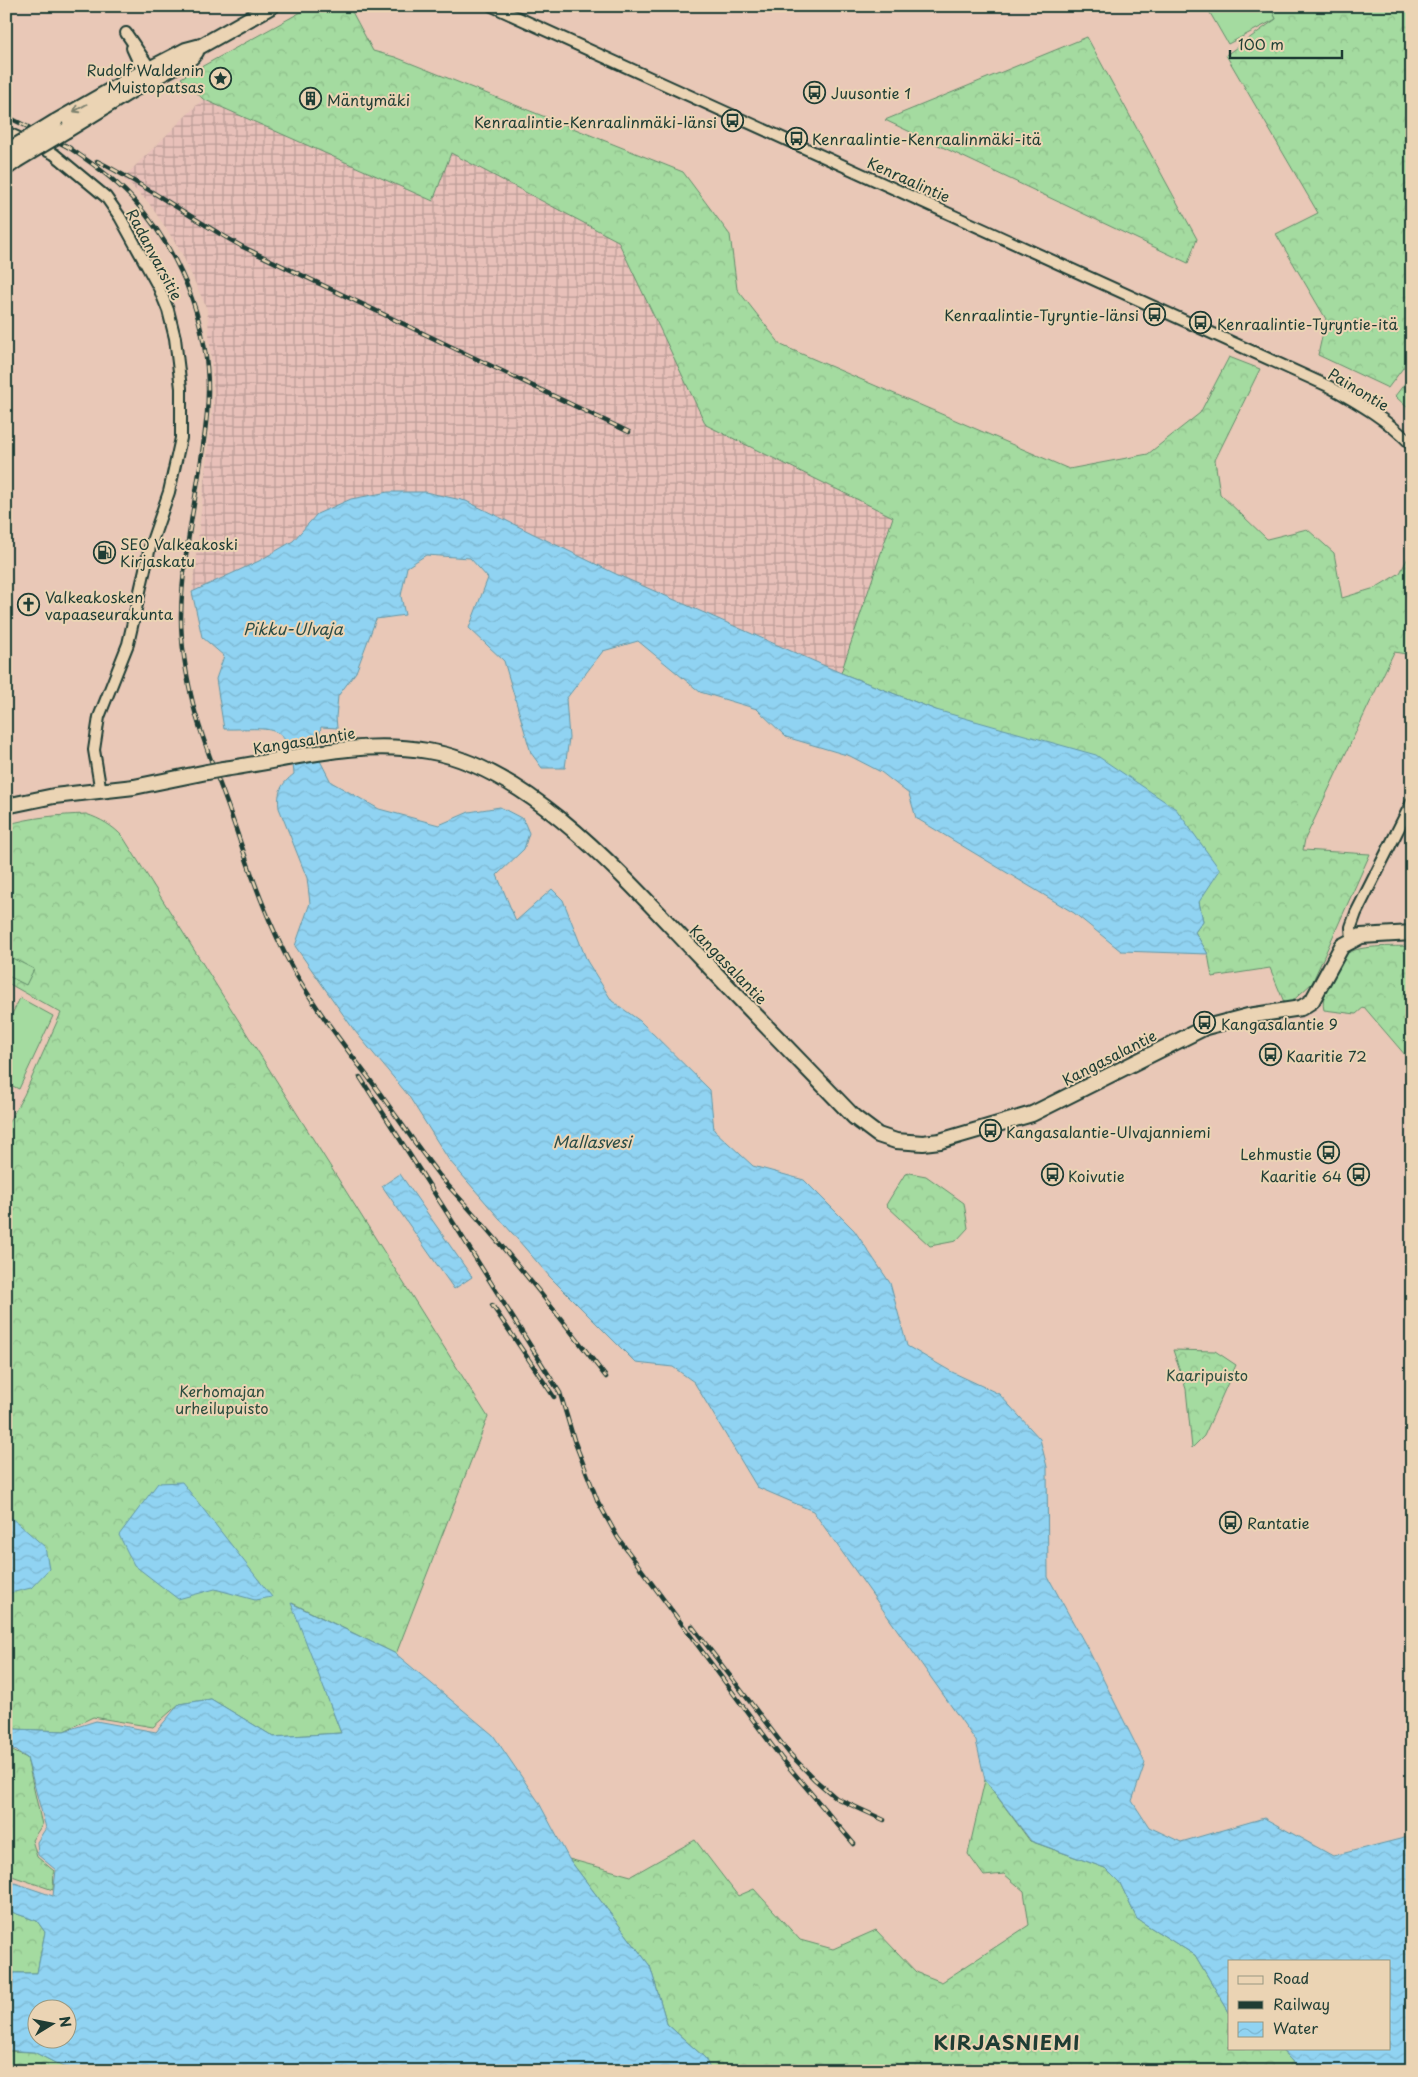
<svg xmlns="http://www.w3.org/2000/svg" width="1418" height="2077" viewBox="0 0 1418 2077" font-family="'Playpen Sans',sans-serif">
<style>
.industrial{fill:url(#industrial-grid)}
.forest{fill:url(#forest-crowns);stroke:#628c6a}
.garden{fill:#a4dba0;stroke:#628c6a}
.water{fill:url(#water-waves);stroke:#6397a6;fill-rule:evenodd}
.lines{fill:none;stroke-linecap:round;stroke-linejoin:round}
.stream{stroke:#6397a6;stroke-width:2.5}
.minor-casing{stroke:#1f3d34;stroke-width:14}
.major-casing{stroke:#1f3d34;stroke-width:18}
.minor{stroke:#ebd4b4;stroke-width:10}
.major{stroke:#ebd4b4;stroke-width:14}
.rail-casing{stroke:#1f3d34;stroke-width:4.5}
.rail{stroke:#ebd4b4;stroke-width:2.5;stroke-dasharray:8;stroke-linecap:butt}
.major-bridge-casing{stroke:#1f3d34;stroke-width:18;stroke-linecap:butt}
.major-bridge{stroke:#ebd4b4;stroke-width:14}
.oneway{stroke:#7b816e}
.labels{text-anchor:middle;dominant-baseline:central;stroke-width:4;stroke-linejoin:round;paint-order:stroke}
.poi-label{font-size:15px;fill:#1f3d34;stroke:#ebd4b4;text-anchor:start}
.street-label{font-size:15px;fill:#1f3d34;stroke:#ebd4b4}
.park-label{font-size:15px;fill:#2c4d3f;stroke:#ebd4b4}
.water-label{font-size:16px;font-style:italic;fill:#2a4c47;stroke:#ebd4b4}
.district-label{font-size:20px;font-weight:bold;letter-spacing:1px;fill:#1f3d34;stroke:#ebd4b4}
</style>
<defs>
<pattern id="industrial-grid" width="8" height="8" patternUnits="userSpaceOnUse" patternTransform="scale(1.25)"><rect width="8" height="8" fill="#e8c0b9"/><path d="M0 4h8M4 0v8" fill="none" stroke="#bb9d97"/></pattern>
<pattern id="forest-crowns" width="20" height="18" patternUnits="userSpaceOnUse" patternTransform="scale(1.25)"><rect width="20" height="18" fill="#a4dba0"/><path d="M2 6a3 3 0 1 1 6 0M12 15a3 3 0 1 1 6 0" fill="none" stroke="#8dbd8a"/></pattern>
<pattern id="water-waves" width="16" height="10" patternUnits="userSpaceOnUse" patternTransform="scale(1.25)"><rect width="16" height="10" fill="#90d3f2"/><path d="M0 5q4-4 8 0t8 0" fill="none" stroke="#7cb6d0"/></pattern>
</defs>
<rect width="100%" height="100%" fill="#e9c8b7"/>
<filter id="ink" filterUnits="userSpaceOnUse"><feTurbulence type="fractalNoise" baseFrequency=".02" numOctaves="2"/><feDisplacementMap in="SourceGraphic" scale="10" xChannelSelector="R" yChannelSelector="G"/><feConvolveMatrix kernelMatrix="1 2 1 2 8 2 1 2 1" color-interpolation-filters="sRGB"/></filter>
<g filter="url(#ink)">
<polygon class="industrial" points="203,99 433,200 451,153 618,241 706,425 897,519 841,673 618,575 466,501 317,514 293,541 259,561 192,592 214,394 207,309 182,254 166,228 148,202 123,178"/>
<g class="forest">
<polygon points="312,6 349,6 373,51 395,57 683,172 730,235 737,289 781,345 1069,469 1148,454 1200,413 1229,357 1260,369 1215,460 1220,494 1267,539 1307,529 1334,553 1342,598 1375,588 1400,573 1412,550 1412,655 1394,652 1305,839 1303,850 1370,854 1312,983 1286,1007 1270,968 1212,977 1208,954 1195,932 1203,921 1199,902 936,710 841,673 893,517 706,425 618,241 451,153 433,201 203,99 181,78"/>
<polygon points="1270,6 1412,6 1412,356 1388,388 1318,355 1326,319 1276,234 1318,213 1226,55 1276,19"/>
<polygon points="1087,37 1197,239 1188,263 885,120"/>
<polygon points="1412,374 1412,412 1395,396"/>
<path d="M 86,814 C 101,819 113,826 123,837 L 488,1417 L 396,1654 L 292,1603 L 341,1733 L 274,1737 L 211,1699 L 179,1704 L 153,1727 L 93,1717 L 64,1731 L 13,1729 L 6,1731 L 6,1127 L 24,1095 L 61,1013 L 6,982 L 6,825 C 32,817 59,815 86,814 Z"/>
<path d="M 1412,946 L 1412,1063 L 1364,1007 L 1356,1014 L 1324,1010 C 1321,999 1327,990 1331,981 C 1335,973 1338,963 1344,956 C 1355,944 1394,947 1412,946 Z"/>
<polygon points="910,1173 926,1176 964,1203 968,1228 956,1241 930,1246 886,1205 905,1174"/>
<polygon points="1173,1350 1215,1351 1236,1365 1204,1436 1192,1448 1186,1389"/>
<polygon points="6,1748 27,1758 42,1825 32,1840 37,1857 54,1871 53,1890 6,1874"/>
<polygon points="985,1780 1030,1841 1105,1868 1120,1883 1137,1919 1195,1955 1229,2012 1229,2048 1280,2048 1301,2071 711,2071 705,2058 667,2024 650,1966 569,1859 631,1876 695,1840 738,1896 754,1889 800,1940 833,1949 876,1930 916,1972 942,1982 1029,1925 1024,1891 1004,1874 984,1876 968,1854"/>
<polygon points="6,1910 37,1921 45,1932 37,1973 14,1973 11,2007 6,2012"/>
<polygon points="6,2051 34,2052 71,2071 6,2071"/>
</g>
<g class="garden">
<polygon points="1206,6 1270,6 1276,19 1228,44"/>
<polygon points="6,955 34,969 26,985 6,975"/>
<polygon points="20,998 53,1016 19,1089 6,1083 6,1026"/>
</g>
<g class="water">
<path d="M 388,492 L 425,492 L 466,501 L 618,575 L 841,673 L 936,710 L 1096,755 L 1176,809 L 1220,870 L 1199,902 L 1203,921 L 1195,932 L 1208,954 L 1121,951 L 1074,913 L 916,818 L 909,794 L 881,772 L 850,756 L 786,737 L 757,709 L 700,692 L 638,641 L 603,651 L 566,699 L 569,738 L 565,768 L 542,768 L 531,753 L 504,661 L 469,628 L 488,578 L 470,558 L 426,555 L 407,567 L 401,596 L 405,615 L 376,619 L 356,672 L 338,696 L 336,717 L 337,728 L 321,727 L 316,753 L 331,782 L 379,809 L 439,825 L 469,812 L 500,807 L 523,819 L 529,833 L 524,849 L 497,875 L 516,921 L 552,889 L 563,900 L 587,961 L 612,1001 L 640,1021 L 710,1090 L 714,1130 L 753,1166 L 804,1180 L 854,1230 L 890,1283 L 907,1346 L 952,1372 L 999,1394 L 1040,1439 L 1047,1467 L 1048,1577 L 1089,1651 L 1145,1763 L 1132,1801 L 1149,1827 L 1181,1842 L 1264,1818 L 1333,1856 L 1412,1836 L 1412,2071 L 1301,2071 L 1280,2048 L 1389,2048 L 1389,1961 L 1229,1961 L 1229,2012 L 1195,1955 L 1137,1919 L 1120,1883 L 1105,1868 L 1031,1841 L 985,1780 L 976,1741 L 813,1511 L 757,1487 L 694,1382 L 673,1367 L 636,1363 L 550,1277 L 449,1160 L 408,1095 L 354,1030 L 295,946 L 310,903 L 307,878 L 279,808 C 277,792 281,784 294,774 C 289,719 269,730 224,729 L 216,679 L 224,656 L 202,637 L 192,592 L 259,561 L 293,541 L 317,514 L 351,499 Z"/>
<polygon points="400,1174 472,1277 454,1289 382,1186"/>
<polygon points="182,1482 272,1597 255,1600 215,1589 178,1599 134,1565 119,1535 158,1483"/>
<polygon points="6,1516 12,1518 45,1547 49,1569 31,1588 6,1594"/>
<path d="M 291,1603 L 396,1654 L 493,1735 L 538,1801 L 569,1859 L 650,1966 L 667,2024 L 705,2058 L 711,2071 L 171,2071 L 168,2066 L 163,2071 L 71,2071 L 34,2052 L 6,2050 L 6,2012 L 11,2007 L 14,1973 L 37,1973 L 45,1932 L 37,1921 L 6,1910 L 6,1880 L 53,1896 L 56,1870 L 38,1855 L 37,1842 L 46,1828 L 27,1758 L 9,1746 L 6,1736 L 13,1729 L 64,1731 L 96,1721 L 156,1732 L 179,1704 L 211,1699 L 274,1737 L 341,1733 ZM 38,2010 L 68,2010 L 68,2040 L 38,2040 Z"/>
</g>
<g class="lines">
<polyline class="stream" points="6,1971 14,1973"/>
<defs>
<g id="minor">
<path d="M 492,6 L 1328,386 C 1359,403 1388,420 1412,445"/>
<polyline points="126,33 154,74"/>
<polyline points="132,48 143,72"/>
<polyline points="6,132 54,154 106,197 120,217 159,288 168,310 175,338 181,388 181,438 169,492 150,547 128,644 99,717 94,750 101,792"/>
<polyline points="1352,940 1351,927 1356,913 1412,802"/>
</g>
<g id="major">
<polyline points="55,122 132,78 186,50 201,46 272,6"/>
<polyline points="67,130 137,87 192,57 196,52"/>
<polyline points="6,168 17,160"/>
<path d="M 223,769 C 293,759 357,739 428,751 C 532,768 630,884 700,957 C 751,1011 803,1064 854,1117 L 878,1135 L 896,1141 L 923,1143 L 940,1141 L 1032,1114 L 1206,1027 L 1248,1016 L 1301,1008 L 1312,1001 L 1342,946 L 1361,936 L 1412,933"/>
<polyline points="6,806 54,796 134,787 207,772"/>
</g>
</defs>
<use href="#minor" class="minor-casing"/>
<use href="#major" class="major-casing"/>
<use href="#minor" class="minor"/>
<use href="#major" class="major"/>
<defs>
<g id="rail">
<polyline points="6,116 70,148"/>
<path d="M 65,145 C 89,161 112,177 132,198 C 184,256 214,335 207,413 C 201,481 182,549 181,617 C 181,648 187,679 194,708 C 203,742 217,775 229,809 C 248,865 266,921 295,973 C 317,1010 342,1043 368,1077 C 392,1109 414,1143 439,1175 C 454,1193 471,1210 486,1228 C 528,1276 567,1326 606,1377"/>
<path d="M 97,161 C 148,186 193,220 243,247 L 629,432"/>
<polyline points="360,1077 458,1230 560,1393 574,1440 598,1502 618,1538 782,1759 854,1844"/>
<polyline points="492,1305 554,1397"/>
<polyline points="692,1626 789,1753 814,1779 836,1798 884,1820"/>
</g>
</defs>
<use href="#rail" class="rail-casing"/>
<use href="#rail" class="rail"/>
<defs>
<g id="major-bridge">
<polyline points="6,152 55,122"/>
<polyline points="17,160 67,130"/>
<polyline points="207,772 223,769"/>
</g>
</defs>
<use href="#major-bridge" class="major-bridge-casing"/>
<use href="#major-bridge" class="major-bridge"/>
</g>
<defs><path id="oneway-shaft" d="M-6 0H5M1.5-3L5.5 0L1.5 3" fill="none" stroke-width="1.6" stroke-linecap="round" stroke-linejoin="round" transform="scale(1.25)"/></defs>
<use class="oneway" href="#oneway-shaft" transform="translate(80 108) rotate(150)"/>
</g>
<defs>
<symbol id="sight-ring" viewBox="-11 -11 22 22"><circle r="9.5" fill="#ebd4b4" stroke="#1f3d34" stroke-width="1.5"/><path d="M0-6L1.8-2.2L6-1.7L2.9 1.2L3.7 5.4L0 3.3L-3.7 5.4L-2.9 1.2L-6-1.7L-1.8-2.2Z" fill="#1f3d34"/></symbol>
<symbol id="bus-ring" viewBox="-11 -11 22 22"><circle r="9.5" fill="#ebd4b4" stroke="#1f3d34" stroke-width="1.5"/><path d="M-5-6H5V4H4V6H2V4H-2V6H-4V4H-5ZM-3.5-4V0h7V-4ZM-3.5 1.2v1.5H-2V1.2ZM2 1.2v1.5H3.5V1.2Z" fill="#1f3d34"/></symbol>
<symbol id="building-ring" viewBox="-11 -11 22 22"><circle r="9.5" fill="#ebd4b4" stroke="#1f3d34" stroke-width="1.5"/><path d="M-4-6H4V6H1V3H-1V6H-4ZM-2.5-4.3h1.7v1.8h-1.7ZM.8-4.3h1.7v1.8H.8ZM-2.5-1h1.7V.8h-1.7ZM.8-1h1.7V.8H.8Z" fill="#1f3d34"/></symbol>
<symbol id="fuel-ring" viewBox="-11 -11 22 22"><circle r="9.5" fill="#ebd4b4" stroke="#1f3d34" stroke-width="1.5"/><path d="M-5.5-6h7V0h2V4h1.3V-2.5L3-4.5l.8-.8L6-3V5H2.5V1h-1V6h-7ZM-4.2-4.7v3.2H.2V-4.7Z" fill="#1f3d34"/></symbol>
<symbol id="church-ring" viewBox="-11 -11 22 22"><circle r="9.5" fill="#ebd4b4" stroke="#1f3d34" stroke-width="1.5"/><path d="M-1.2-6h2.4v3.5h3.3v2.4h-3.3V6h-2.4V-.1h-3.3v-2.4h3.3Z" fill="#1f3d34"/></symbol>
</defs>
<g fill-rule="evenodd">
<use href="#sight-ring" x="208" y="66" width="25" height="25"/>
<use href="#bus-ring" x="802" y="80" width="25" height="25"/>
<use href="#building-ring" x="298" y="86" width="25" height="25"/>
<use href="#bus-ring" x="720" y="108" width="25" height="25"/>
<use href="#bus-ring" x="784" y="126" width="25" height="25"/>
<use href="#bus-ring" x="1142" y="302" width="25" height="25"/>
<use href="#bus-ring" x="1188" y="310" width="25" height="25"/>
<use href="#fuel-ring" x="92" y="540" width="25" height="25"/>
<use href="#church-ring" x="16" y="592" width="25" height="25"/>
<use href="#bus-ring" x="1192" y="1010" width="25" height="25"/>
<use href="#bus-ring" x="1258" y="1042" width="25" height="25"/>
<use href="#bus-ring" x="978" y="1118" width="25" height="25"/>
<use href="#bus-ring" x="1316" y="1140" width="25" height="25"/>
<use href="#bus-ring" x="1040" y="1162" width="25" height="25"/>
<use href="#bus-ring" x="1346" y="1162" width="25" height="25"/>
<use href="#bus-ring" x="1218" y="1510" width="25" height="25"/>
</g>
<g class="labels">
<g class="poi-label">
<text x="204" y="69" text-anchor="end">Rudolf Waldenin<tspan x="204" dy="17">Muistopatsas</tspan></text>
<text x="831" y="92">Juusontie 1</text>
<text x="327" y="99">Mäntymäki</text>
<text x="717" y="121" text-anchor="end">Kenraalintie-Kenraalinmäki-länsi</text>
<text x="812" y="138">Kenraalintie-Kenraalinmäki-itä</text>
<text x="1139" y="314" text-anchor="end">Kenraalintie-Tyryntie-länsi</text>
<text x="1217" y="323">Kenraalintie-Tyryntie-itä</text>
<text x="120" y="543">SEO Valkeakoski<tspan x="120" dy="17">Kirjaskatu</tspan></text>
<text x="45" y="596">Valkeakosken<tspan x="45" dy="17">vapaaseurakunta</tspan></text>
<text x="1221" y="1023">Kangasalantie 9</text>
<text x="1286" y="1055">Kaaritie 72</text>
<text x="1006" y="1131">Kangasalantie-Ulvajanniemi</text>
<text x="1312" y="1153" text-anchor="end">Lehmustie</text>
<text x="1068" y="1175">Koivutie</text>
<text x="1342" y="1175" text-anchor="end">Kaaritie 64</text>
<text x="1247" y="1522">Rantatie</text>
</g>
<g class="street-label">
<text transform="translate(909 179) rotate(24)">Kenraalintie</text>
<text transform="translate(155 254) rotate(62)">Radanvarsitie</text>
<text transform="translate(1359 389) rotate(31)">Painontie</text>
<text transform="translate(304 740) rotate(-9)">Kangasalantie</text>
<text transform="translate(729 964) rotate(46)">Kangasalantie</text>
<text transform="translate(1109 1057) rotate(-27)">Kangasalantie</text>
</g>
<g class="park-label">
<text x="1207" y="1374">Kaaripuisto</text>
<text x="222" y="1390">Kerhomajan<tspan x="222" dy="17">urheilupuisto</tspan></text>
</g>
<g class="water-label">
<text x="293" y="628">Pikku-Ulvaja</text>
<text x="592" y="1141">Mallasvesi</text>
</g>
<g class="district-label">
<text x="1007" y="2042">KIRJASNIEMI</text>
</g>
</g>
<rect width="1418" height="2077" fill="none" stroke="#ebd4b4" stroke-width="25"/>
<rect x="12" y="12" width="1393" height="2052" fill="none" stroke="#1f3d34" stroke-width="2" filter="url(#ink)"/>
<rect x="1228" y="1960" width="162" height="90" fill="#ebd4b4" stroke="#999881"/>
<rect x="1238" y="1976" width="25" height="8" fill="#ebd4b4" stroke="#999881"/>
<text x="1273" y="1984" font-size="15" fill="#1f3d34">Road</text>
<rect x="1238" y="2001" width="25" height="8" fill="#1f3d34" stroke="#999881"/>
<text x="1273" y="2010" font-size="15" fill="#1f3d34">Railway</text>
<rect x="1238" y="2022" width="25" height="15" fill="url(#water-waves)" stroke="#999881"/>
<text x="1273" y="2034" font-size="15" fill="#1f3d34">Water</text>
<g transform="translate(52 2024) rotate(80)"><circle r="24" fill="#ebd4b4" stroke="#999881"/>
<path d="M0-4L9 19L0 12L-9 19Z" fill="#1f3d34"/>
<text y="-8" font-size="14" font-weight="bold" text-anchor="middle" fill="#1f3d34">N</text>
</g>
<path d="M1230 50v8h112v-8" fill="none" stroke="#1f3d34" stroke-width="2.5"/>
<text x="1238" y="50" font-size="15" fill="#1f3d34" stroke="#ebd4b4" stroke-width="4" paint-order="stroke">100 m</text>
</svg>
